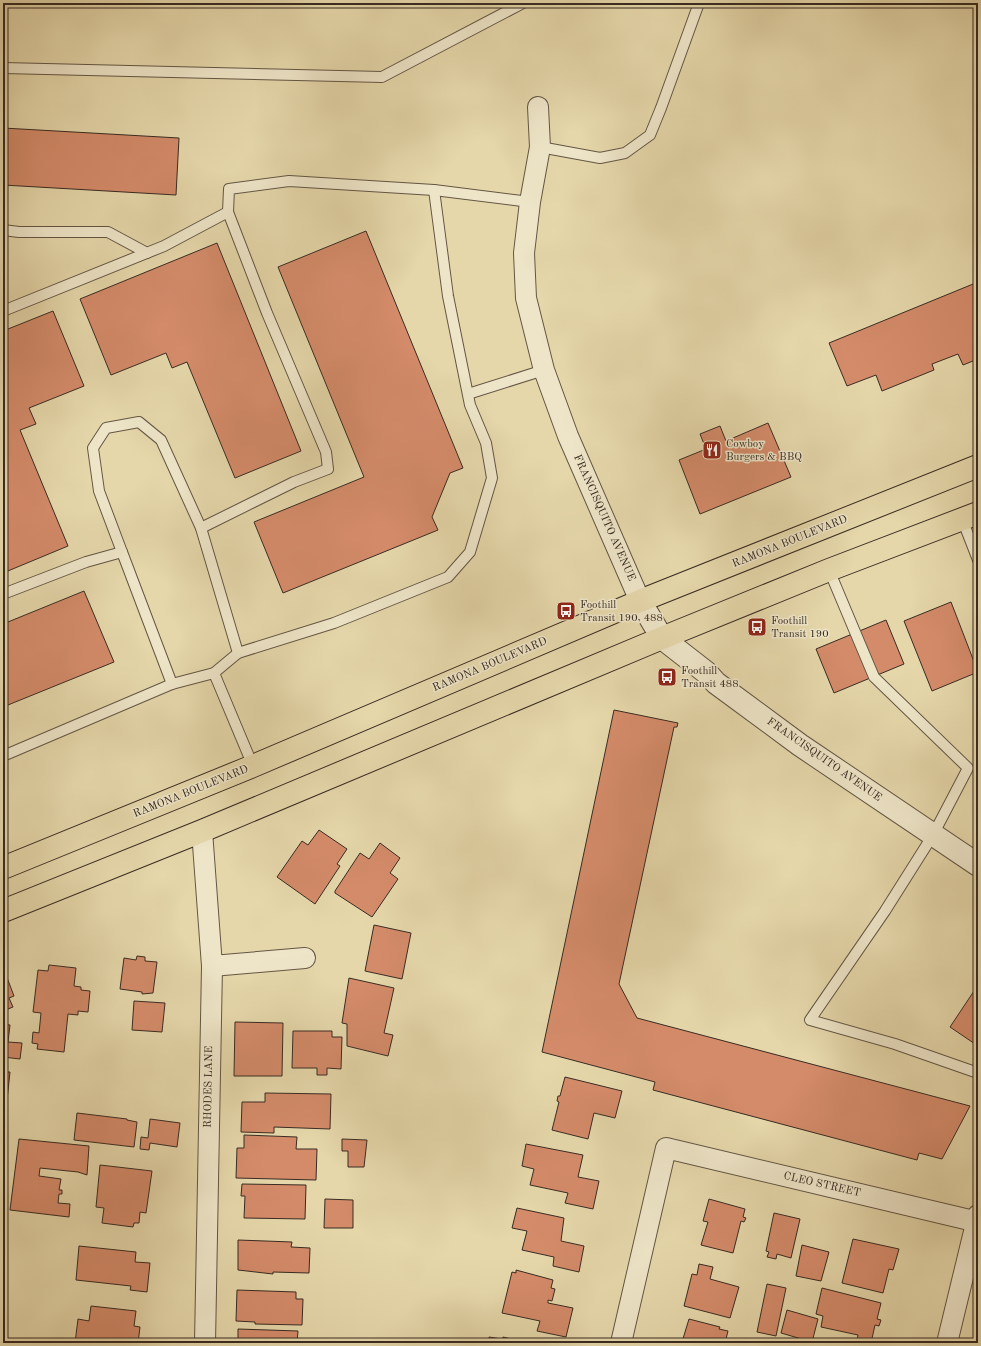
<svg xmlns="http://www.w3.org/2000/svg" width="981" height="1346" viewBox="0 0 981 1346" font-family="'Old Standard TT',serif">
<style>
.building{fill:#d48b6a;stroke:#382b22}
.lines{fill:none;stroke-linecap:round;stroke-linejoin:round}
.service-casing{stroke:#635644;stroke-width:12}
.minor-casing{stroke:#635644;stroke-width:22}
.tertiary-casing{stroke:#635644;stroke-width:24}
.primary-casing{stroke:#382b22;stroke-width:24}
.service{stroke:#eee5c8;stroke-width:10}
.minor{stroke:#eee5c8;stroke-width:20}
.tertiary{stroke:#eee5c8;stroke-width:22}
.primary{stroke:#e5d7aa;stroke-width:22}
.labels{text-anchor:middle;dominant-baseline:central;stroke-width:3;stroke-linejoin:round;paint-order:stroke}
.poi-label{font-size:11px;fill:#382b22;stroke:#eee5c8;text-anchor:start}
.street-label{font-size:11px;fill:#382b22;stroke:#eee5c8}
</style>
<rect width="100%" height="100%" fill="#e5d7aa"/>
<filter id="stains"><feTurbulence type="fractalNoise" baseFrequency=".005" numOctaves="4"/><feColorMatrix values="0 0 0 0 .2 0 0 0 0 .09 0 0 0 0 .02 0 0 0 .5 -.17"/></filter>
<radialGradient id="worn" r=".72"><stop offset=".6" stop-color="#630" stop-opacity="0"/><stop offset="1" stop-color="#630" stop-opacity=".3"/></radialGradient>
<g class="building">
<polygon points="3,128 179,138 176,195 3,185"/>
<polygon points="366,231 463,468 450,473 432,517 438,530 283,593 254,522 364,477 278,267"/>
<polygon points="217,243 301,451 235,478 187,362 172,368 166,353 111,375 80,299"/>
<polygon points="978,282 978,359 963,365 958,354 932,364 934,370 882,391 876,375 847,386 829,343"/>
<polygon points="53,311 84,386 29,408 36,424 20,430 68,546 3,573 3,331"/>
<polygon points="768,423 791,477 700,514 679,460 706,449 700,434 720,426 726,441"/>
<polygon points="84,591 114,662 3,707 3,624"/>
<polygon points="951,602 978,672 932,691 904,621"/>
<polygon points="886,620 904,664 834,693 816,649"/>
<polygon points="614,710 678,723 677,727 674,727 619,984 637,1018 970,1106 942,1159 919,1153 917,1160 653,1090 655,1082 542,1052"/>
<polygon points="319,830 347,849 337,864 340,866 315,904 277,877 302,841 308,845"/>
<polygon points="380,843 400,858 390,873 398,879 372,917 335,893 335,891 360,853 369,859"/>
<polygon points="374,925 411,933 402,979 365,971"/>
<polygon points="137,956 145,957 145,961 157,962 153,993 142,994 142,992 120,989 124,958 136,960"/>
<polygon points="49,965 76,968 74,986 81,987 81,990 90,991 88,1012 78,1011 78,1015 68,1014 64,1052 37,1049 38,1044 32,1043 33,1032 39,1033 41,1013 33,1012 38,970 48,971"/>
<polygon points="6,975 14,996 9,998 13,1007 3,1011 3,976"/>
<polygon points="349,978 394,988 384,1033 393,1035 388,1056 347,1046 347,1024 342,1023"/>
<polygon points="978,985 978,1046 950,1027"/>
<polygon points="134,1001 165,1003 162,1032 132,1030"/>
<polygon points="235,1022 283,1023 282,1076 234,1076"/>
<polygon points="3,1024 10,1025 8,1042 22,1043 20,1059 3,1057"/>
<polygon points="293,1031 332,1031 332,1037 342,1037 341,1069 327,1068 327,1075 317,1075 317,1068 292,1068"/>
<polygon points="3,1066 5,1066 4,1072 10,1072 7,1100 3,1099"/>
<polygon points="565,1077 622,1091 615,1118 594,1113 588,1139 552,1130 559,1102 557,1101 558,1096 560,1096"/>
<polygon points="265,1093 331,1094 330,1129 274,1127 274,1133 241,1132 242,1102 265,1102"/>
<polygon points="77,1113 127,1119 127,1120 137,1122 134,1147 74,1140"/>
<polygon points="150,1119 180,1123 177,1147 150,1143 149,1150 140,1149 141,1137 148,1138"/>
<polygon points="244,1135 297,1137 296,1149 317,1149 316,1180 236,1178 237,1148 244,1148"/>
<polygon points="19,1139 89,1146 87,1175 78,1172 40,1168 39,1176 61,1179 59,1190 62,1190 62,1194 59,1194 58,1203 70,1204 69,1217 10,1210"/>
<polygon points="342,1139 367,1140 364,1167 348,1167 348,1151 342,1151"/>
<polygon points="526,1144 583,1155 578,1177 599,1181 593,1209 565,1203 568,1193 530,1185 534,1169 522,1166"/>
<polygon points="100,1165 152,1171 146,1213 140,1212 139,1223 134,1223 133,1227 102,1223 104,1208 96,1207"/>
<polygon points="242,1184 306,1185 305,1219 244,1218 245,1196 241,1196"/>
<polygon points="325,1199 353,1200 353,1228 324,1228"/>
<polygon points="709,1199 745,1209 743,1217 746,1218 744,1222 741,1221 733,1253 701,1245 708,1222 703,1221"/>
<polygon points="517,1208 564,1218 561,1241 584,1246 579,1272 553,1266 554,1257 522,1250 527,1231 512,1228"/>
<polygon points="774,1213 800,1219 791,1258 777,1254 776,1259 767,1257 769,1252 766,1251"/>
<polygon points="853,1239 899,1249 893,1270 889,1269 883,1293 842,1283"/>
<polygon points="238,1240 292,1242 291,1247 310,1248 309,1273 273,1272 273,1274 238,1270"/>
<polygon points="802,1245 829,1252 821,1281 796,1276"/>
<polygon points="79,1246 136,1252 135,1262 150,1263 147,1292 130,1290 131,1286 76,1280"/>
<polygon points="699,1264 713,1267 710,1279 739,1287 730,1318 684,1306 692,1274 697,1275"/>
<polygon points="516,1270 553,1280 551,1288 555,1289 552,1301 548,1300 548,1303 573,1308 566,1337 537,1331 540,1321 502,1313 512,1272 516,1273"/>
<polygon points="767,1284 786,1288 776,1336 757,1332"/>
<polygon points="822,1288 881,1303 877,1319 881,1320 879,1326 875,1325 871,1343 859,1343 859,1341 857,1341 858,1335 821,1327 823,1316 816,1314"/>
<polygon points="237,1290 296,1292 296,1299 303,1299 302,1325 255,1324 255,1322 236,1321"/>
<polygon points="91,1306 136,1311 134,1326 140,1327 138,1343 75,1343 78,1319 89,1321"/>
<polygon points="787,1310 818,1319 812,1342 781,1333"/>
<polygon points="689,1319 720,1327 719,1329 728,1331 725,1343 677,1343 677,1341 682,1342"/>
<polygon points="238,1329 298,1331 297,1343 238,1343"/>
<polygon points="489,1337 502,1339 503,1337 528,1343 488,1343"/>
</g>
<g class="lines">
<defs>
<g id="service">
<polyline points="3,68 382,77 523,3"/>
<polyline points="540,147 600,158 625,153 650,135 661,108 699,3"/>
<polyline points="228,212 229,189 289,181 434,190 530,202"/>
<polyline points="3,230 19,232 108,232 147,253"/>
<polyline points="3,311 164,246 228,212 267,313 326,452 328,469 294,482 201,528 238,653 214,673"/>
<polyline points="468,394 544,370"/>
<polyline points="962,519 978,560"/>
<polyline points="122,552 99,491 93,448 106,428 139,422 161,440 201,528"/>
<polyline points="829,570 874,677 968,768 933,835 885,911 810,1020 895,1044 978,1073"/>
<polyline points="3,594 86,562 122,552 172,684"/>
<polyline points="238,653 334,623 448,577 470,552 492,478 486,443 470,405 448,296 434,190"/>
<polyline points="3,756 172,684 214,673 253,766"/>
</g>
<g id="minor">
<polyline points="538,107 540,147 530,202 524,253 526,298 544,370 568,436 640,601"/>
<polyline points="202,831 212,966 205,1343"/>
<polyline points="212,966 305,958"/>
<polyline points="621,1343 666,1148 978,1222"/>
<polyline points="947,1343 978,1215"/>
</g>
<polyline id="tertiary" points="640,601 662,638 707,673 716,683 800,745 978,865"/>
<g id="primary">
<polyline points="3,868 253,766 640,601 978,466"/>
<polyline points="3,911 202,831 662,638 829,570 978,513"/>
</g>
</defs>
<use href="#service" class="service-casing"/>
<use href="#minor" class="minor-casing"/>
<use href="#tertiary" class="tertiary-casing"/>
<use href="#primary" class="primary-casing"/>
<use href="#service" class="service"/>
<use href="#minor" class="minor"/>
<use href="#tertiary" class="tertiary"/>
<use href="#primary" class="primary"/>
</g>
<defs>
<symbol id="restaurant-square" viewBox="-11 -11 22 22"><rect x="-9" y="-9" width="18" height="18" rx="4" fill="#8f2418" stroke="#eee5c8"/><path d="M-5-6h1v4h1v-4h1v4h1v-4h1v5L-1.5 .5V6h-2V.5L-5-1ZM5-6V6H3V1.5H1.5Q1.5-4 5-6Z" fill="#fff"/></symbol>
<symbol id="bus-square" viewBox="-11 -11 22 22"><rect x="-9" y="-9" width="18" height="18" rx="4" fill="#8f2418" stroke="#eee5c8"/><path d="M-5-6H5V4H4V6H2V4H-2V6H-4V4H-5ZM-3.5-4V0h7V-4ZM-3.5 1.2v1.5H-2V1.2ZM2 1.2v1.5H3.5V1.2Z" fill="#fff"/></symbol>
</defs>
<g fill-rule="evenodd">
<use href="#restaurant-square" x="701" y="439" width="22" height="22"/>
<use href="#bus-square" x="555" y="600" width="22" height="22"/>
<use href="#bus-square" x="746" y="616" width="22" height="22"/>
<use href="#bus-square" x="656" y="666" width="22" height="22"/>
</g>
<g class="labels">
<g class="poi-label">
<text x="726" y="444">Cowboy<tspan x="726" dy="13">Burgers &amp; BBQ</tspan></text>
<text x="580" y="605">Foothill<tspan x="580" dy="13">Transit 190, 488</tspan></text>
<text x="771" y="621">Foothill<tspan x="771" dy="13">Transit 190</tspan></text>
<text x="681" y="671">Foothill<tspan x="681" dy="13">Transit 488</tspan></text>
</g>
<g class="street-label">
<text transform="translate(604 518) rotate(66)">FRANCISQUITO AVENUE</text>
<text transform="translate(790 542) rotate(-22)">RAMONA BOULEVARD</text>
<text transform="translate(490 665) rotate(-23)">RAMONA BOULEVARD</text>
<text transform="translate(824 760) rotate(35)">FRANCISQUITO AVENUE</text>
<text transform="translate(191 792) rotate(-22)">RAMONA BOULEVARD</text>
<text transform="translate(209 1087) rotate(-89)">RHODES LANE</text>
<text transform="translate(822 1185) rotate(13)">CLEO STREET</text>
</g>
</g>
<rect width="981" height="1346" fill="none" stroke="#e5d7aa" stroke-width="16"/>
<rect x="4" y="4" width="973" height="1338" fill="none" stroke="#382b22" stroke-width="2"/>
<rect x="8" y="8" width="965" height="1330" fill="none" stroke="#382b22"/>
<rect width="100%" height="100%" filter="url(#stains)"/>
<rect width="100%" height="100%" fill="url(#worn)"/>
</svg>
